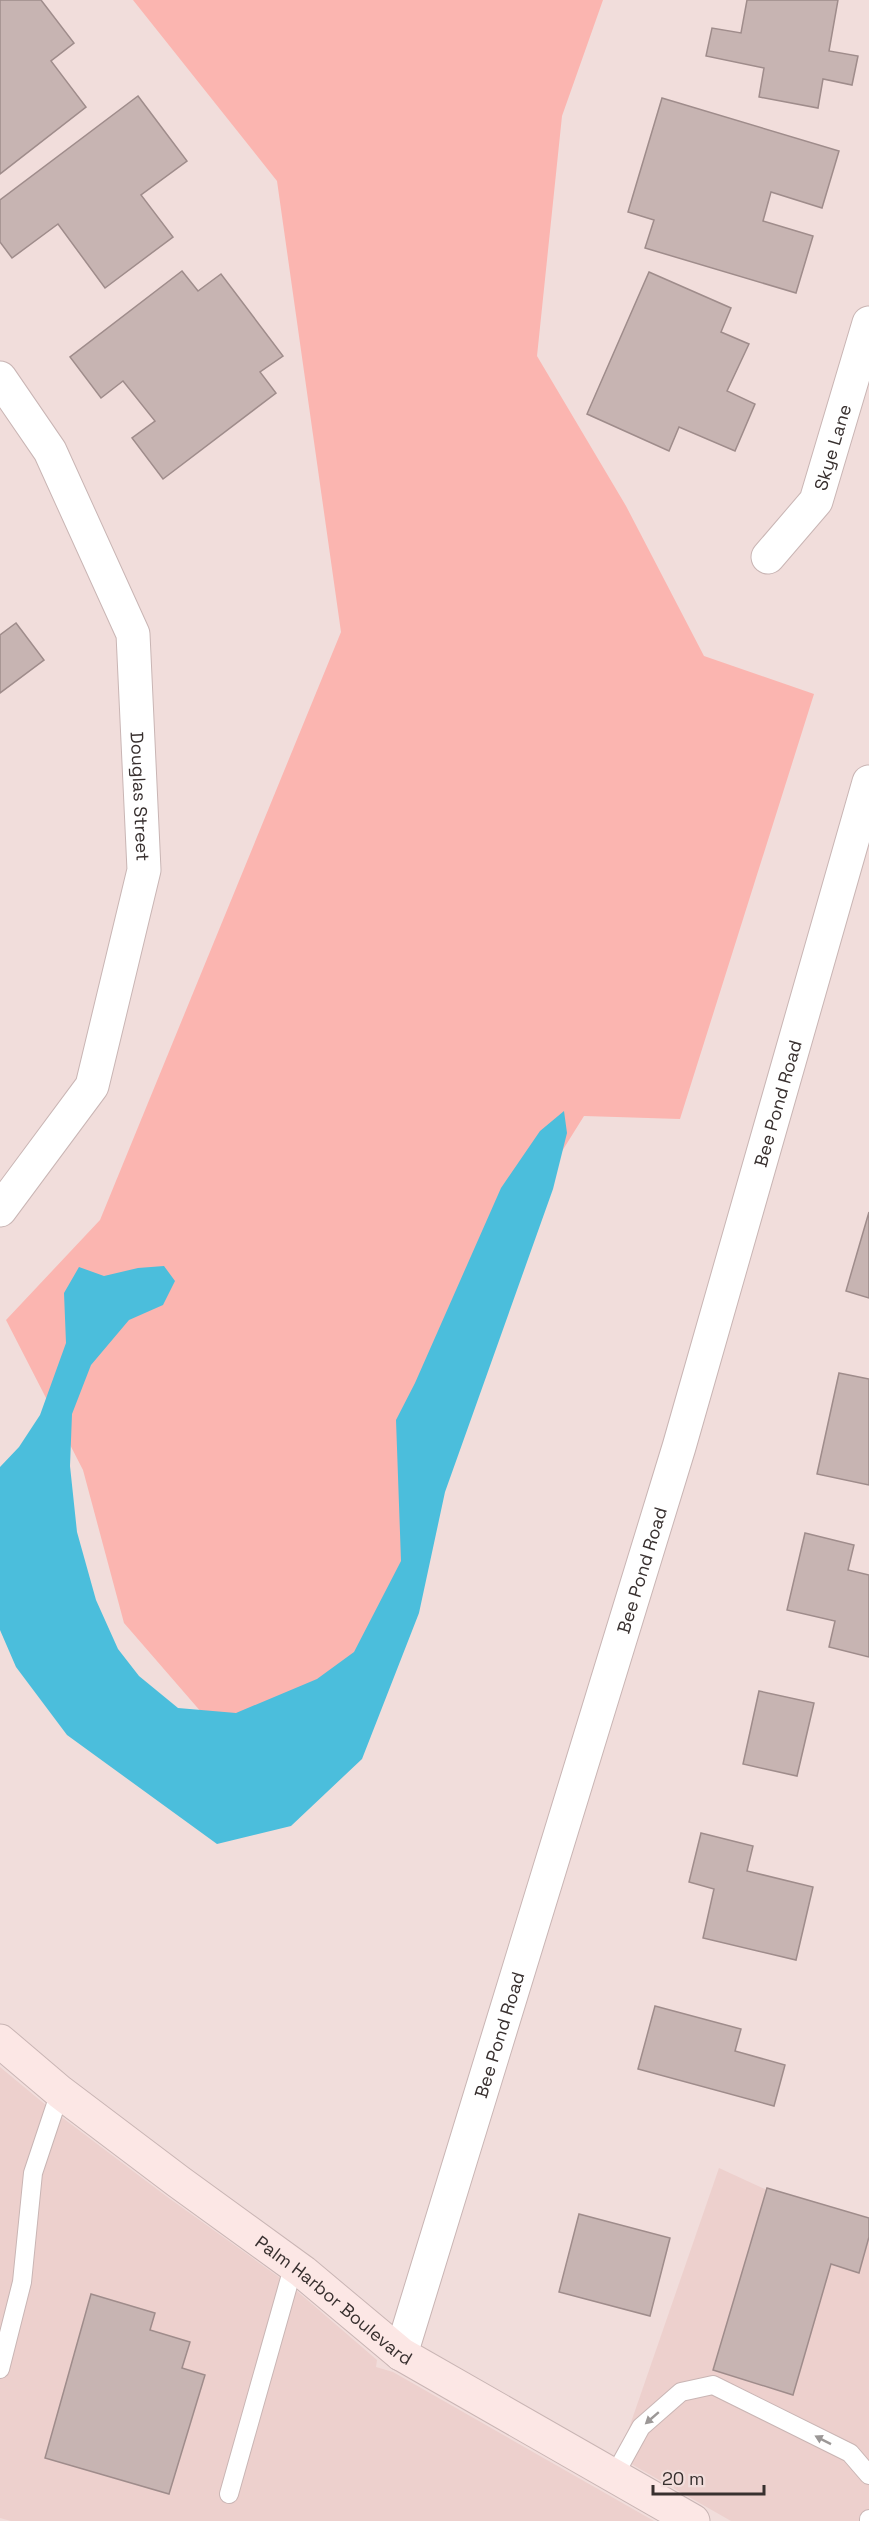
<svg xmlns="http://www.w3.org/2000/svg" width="869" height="2521" viewBox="0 0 869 2521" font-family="'Space Grotesk',sans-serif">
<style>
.built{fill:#edd0cd}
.green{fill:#fbb5b0}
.water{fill:#4bbedc}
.building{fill:#c7b4b2;stroke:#9f8c8b;stroke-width:1.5}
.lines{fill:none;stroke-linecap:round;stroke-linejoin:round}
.lane-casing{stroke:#c9b5b4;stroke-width:20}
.street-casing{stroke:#c9b5b4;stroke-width:35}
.secondary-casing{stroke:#c9b5b4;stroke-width:35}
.lane{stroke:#fff;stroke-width:18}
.street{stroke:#fff;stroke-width:33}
.secondary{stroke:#fce7e5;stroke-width:33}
.oneway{fill:#9c9897}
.labels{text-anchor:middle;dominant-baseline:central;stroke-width:5;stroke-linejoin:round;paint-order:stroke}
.street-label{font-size:18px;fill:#38302f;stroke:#f1dddb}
</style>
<rect width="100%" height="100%" fill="#f1dddb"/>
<g class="built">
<polygon points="0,2067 47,2106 166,2196 290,2285 377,2360 376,2367 393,2372 654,2521 11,2521 0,2518"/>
<polygon points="719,2168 869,2237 869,2521 731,2521 619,2457"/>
</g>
<polygon class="green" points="133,0 603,0 562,116 537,356 626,506 704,656 814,694 680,1119 584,1116 484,1276 419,1543 365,1668 215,1728 124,1623 83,1470 6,1320 100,1220 341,632 277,181"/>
<polygon class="water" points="564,1111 567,1133 553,1189 445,1492 419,1613 362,1759 291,1826 217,1844 67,1735 16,1667 0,1630 0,1467 19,1447 40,1415 66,1343 64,1293 79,1267 104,1276 138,1268 164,1266 175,1281 163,1305 129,1320 91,1365 72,1414 70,1466 77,1532 96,1600 118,1649 139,1676 178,1708 236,1713 317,1679 354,1652 401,1561 396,1420 415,1383 501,1188 540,1131"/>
<g class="building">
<polygon points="0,0 41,0 74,43 51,61 86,107 0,174"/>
<polygon points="747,0 838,0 829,51 858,56 852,85 823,79 818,108 759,97 764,68 706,56 712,28 741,33"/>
<polygon points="138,96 187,161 141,195 173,237 105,288 58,224 12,258 0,242 0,200"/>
<polygon points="662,98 839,151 822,208 771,192 763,221 813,236 796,293 645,248 654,220 628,212"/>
<polygon points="182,271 198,291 221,274 283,356 260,372 276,393 163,479 132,438 155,421 123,381 101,398 70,357"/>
<polygon points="649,272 731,308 721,332 749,344 727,391 755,404 735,451 679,427 669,451 587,414"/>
<polygon points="16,623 44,660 0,693 0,635"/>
<polygon points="869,1212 869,1298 846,1291"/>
<polygon points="839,1373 869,1379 869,1485 817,1474"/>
<polygon points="805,1533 854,1545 848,1570 869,1575 869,1657 829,1647 835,1621 787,1610"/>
<polygon points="759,1691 814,1703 797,1776 743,1764"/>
<polygon points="701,1833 753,1846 747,1871 813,1887 796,1960 703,1938 714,1889 689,1882"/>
<polygon points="655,2006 741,2029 735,2051 785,2065 774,2106 638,2069"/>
<polygon points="767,2188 869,2218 869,2237 859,2273 831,2264 793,2395 713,2370"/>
<polygon points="579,2214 670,2238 650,2316 559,2292"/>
<polygon points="91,2294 155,2313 150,2330 190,2342 182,2368 205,2375 169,2494 45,2458"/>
</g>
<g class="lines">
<defs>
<g id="lane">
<polyline points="0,2369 22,2282 33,2173 60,2092"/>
<polyline points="614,2476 641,2427 681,2392 713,2385 850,2453 869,2475"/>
<polyline points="229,2494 294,2264"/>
<polyline points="869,2521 869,2519"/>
</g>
<g id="street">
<path id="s1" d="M 0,378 L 50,451 L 133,634 L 144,870 L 92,1086 L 0,1210"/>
<path id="s2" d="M 768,557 L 816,501 L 869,323"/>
<path id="s3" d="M 401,2354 L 679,1447 L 869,782"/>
</g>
<g id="secondary">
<path id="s4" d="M 0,2041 L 60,2092 L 179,2182 L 303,2272 L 401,2354 L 693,2521"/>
</g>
</defs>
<use href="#lane" class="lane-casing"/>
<use href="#street" class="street-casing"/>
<use href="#secondary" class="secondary-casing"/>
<use href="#lane" class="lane"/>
<use href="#street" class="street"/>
<use href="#secondary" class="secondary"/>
</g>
<defs><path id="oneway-solid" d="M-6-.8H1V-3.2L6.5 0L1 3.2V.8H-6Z" transform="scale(1.5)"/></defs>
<g class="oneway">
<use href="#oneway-solid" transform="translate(652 2418) rotate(139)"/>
<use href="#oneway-solid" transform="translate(823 2440) rotate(-153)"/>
</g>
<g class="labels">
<g class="street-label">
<text stroke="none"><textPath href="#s2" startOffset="130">Skye Lane</textPath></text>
<text stroke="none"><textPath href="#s1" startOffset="452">Douglas Street</textPath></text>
<text stroke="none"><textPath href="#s3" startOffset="1306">Bee Pond Road</textPath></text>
<text stroke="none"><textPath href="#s3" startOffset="820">Bee Pond Road</textPath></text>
<text stroke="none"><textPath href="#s3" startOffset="334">Bee Pond Road</textPath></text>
<text stroke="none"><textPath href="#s4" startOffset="423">Palm Harbor Boulevard</textPath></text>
</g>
</g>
<path d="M653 2485v9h111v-9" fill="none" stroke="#38302f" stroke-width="3"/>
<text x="662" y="2485" font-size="18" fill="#38302f" stroke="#f1dddb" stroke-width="4.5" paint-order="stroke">20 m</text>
</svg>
